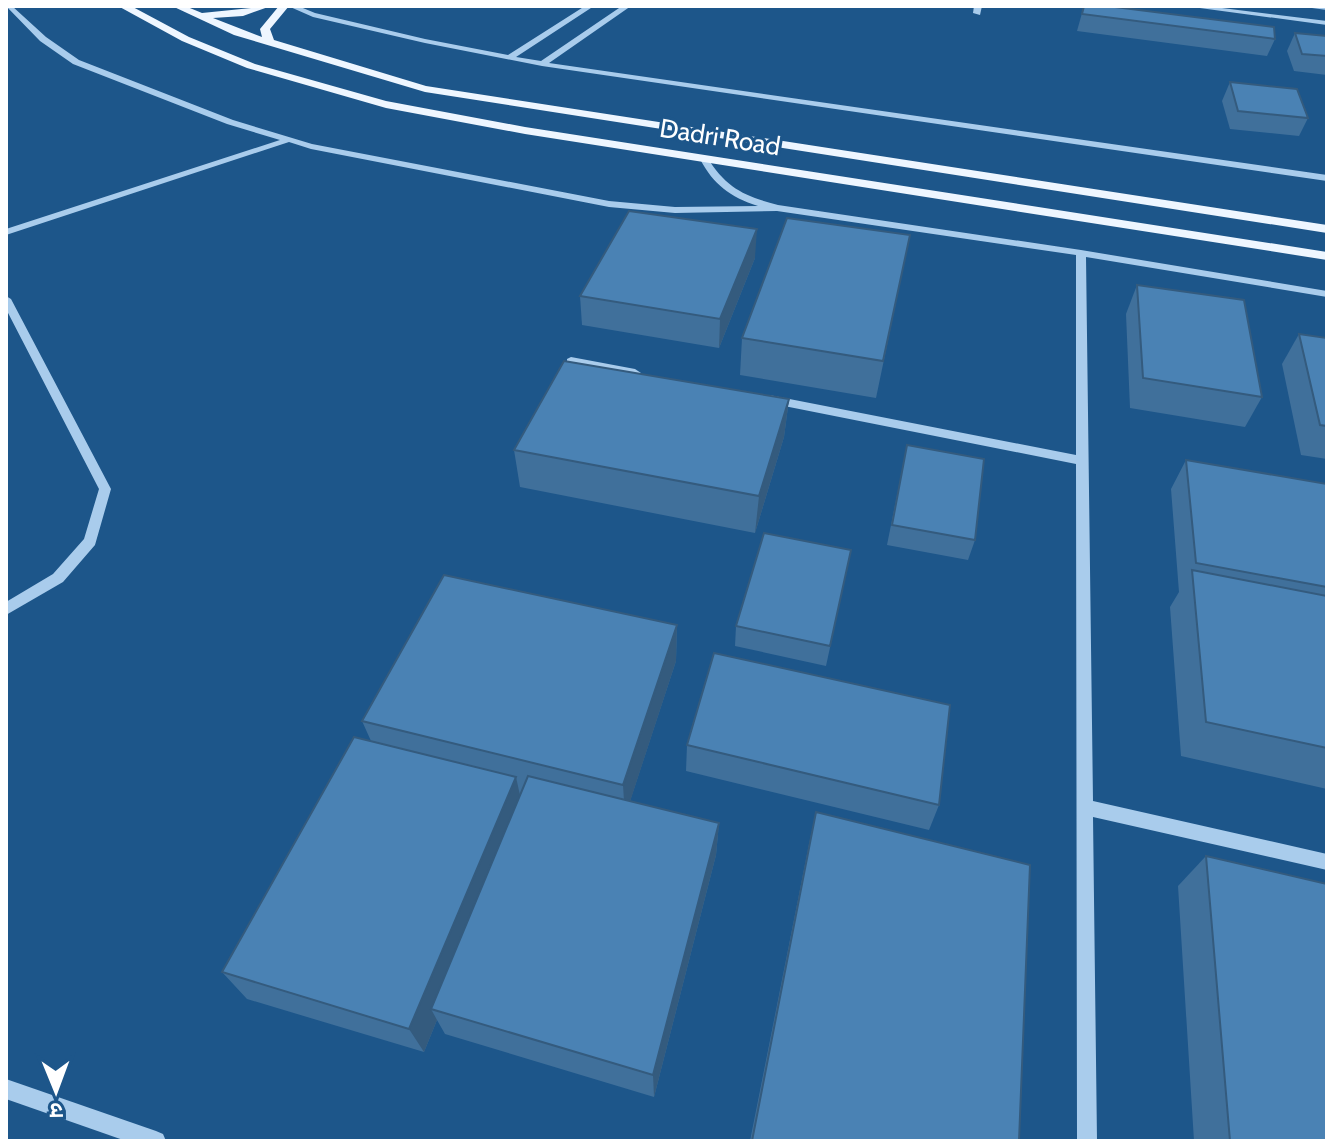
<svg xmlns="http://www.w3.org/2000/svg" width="1333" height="1147" viewBox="0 0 1333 1147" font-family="Cabin,'Noto Sans Devanagari',sans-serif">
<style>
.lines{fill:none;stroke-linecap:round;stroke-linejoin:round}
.minor{fill:#a9ccec;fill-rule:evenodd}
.major{fill:#eef6ff;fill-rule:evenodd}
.wall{fill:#40709b}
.shaded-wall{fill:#345b7e}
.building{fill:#4a82b4;stroke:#345b7e;stroke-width:2}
.labels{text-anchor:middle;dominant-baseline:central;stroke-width:6;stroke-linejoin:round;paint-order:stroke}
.far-street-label{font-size:26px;fill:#fff;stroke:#1d568a}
</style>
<rect width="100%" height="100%" fill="#1d568a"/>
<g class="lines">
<g class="minor">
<path d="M 6,6 L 12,6 L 46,37 L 79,60 L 233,120 L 312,144 L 609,201 L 675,207 L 758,206 C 730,197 713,184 700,159 L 704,156 L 707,157 C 726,188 744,196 778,205 L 1081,250 L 1327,291 L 1327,297 L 1086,257 L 1093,801 L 1327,854 L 1327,870 L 1093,817 L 1097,1141 L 1077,1141 L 1076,464 L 769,403 L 763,399 L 769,395 L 1076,455 L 1076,255 L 777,211 L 675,213 L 609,207 L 311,149 L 289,142 L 6,235 L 6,229 L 280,140 L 227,124 L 73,64 L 40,41 Z"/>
<polygon points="288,6 298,6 315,13 425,39 508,55 585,6 594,6 516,57 541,61 622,6 631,6 549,63 1327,175 1327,181 542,66 425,43 313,17"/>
<polygon points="974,6 982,6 980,15 973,13"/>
<polygon points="1185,6 1206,6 1327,21 1327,25"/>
<polygon points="1311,6 1327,6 1327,10 1312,8"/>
<polygon points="6,296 11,299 111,489 95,545 63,582 6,615 6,602 53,574 84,539 99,489 6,309"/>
<polygon points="571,357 635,369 641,373 635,377 567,363 567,359"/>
<polygon points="6,1079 156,1131 163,1134 166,1141 126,1141 6,1099"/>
</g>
<g class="major">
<polygon points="118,6 131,6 189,37 255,64 386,101 525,127 1327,252 1327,260 525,134 386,108 247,68 182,41"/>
<polygon points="172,6 185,6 202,13 271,6 243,16 213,18 262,37 260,29 279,6 289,6 270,29 274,40 426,86 1327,225 1327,233 425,92 234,35"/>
</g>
</g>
<g class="wall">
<polygon points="1084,6 1275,39 1267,56 1077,31"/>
<polygon points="1295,33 1327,36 1327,75 1294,71 1287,51"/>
<polygon points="1230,82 1308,118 1299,136 1230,129 1222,101"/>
<polygon points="910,235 876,398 740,375 742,338"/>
<polygon points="755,258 719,348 582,325 580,296"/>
<polygon points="1137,285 1262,397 1245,427 1130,408 1126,314"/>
<polygon points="1299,334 1327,338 1327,459 1301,455 1282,364"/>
<polygon points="789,399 784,437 755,533 520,487 514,450"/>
<polygon points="907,445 975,540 968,560 887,545"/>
<polygon points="1186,460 1327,484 1327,789 1181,756 1170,607 1179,592 1171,489"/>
<polygon points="851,550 826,666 735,646 736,626"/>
<polygon points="677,625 676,661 630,801 719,823 716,855 654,1097 445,1034 437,1020 424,1052 247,999 222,972 371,741 362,721"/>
<polygon points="687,745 939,805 929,830 686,771"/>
<polygon points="816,812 1019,1141 750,1141 809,844"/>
<polygon points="1206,856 1327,1141 1194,1141 1178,886"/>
</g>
<g class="shaded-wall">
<polygon points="757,229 755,258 719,348 720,319"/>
<polygon points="789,399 784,437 755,533 759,496"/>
<polygon points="677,625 676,661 625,817 623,785"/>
<polygon points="516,777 523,809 431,1009 437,1020 424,1052 409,1029"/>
<polygon points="719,823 716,855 654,1097 653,1075"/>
</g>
<g class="building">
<polygon points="1084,6 1107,6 1274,27 1275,39 1082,14"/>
<polygon points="1295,33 1327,36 1327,56 1302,54"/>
<polygon points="1230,82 1297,89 1308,118 1238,111"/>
<polygon points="629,211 757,229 720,319 580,296"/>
<polygon points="787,218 910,235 883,361 742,338"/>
<polygon points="1137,285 1244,300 1262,397 1143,378"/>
<polygon points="1299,334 1327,338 1327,426 1320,425"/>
<polygon points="564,361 789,399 759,496 514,450"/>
<polygon points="907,445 984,459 975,540 892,525"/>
<polygon points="1186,460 1327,484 1327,587 1196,563"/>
<polygon points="764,533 851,550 830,646 736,626"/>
<polygon points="1192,570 1327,596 1327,748 1206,722"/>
<polygon points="444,575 677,625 623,785 362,721"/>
<polygon points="714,653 950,705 939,805 687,745"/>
<polygon points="354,737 516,777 409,1029 222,972"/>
<polygon points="528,776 719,823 653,1075 431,1009"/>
<polygon points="816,812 1030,865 1019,1141 752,1141"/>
<polygon points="1206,856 1327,884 1327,1141 1230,1141"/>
</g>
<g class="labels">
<g class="far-street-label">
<text transform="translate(720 137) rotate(9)">Dadri Road</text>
</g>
</g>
<rect width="1333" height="1147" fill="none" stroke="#ffffff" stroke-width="16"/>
<g transform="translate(56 1091) rotate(179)" stroke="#1d568a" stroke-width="6" paint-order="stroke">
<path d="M0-6L14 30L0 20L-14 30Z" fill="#ffffff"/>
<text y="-12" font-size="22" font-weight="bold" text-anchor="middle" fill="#ffffff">उ</text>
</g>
</svg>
